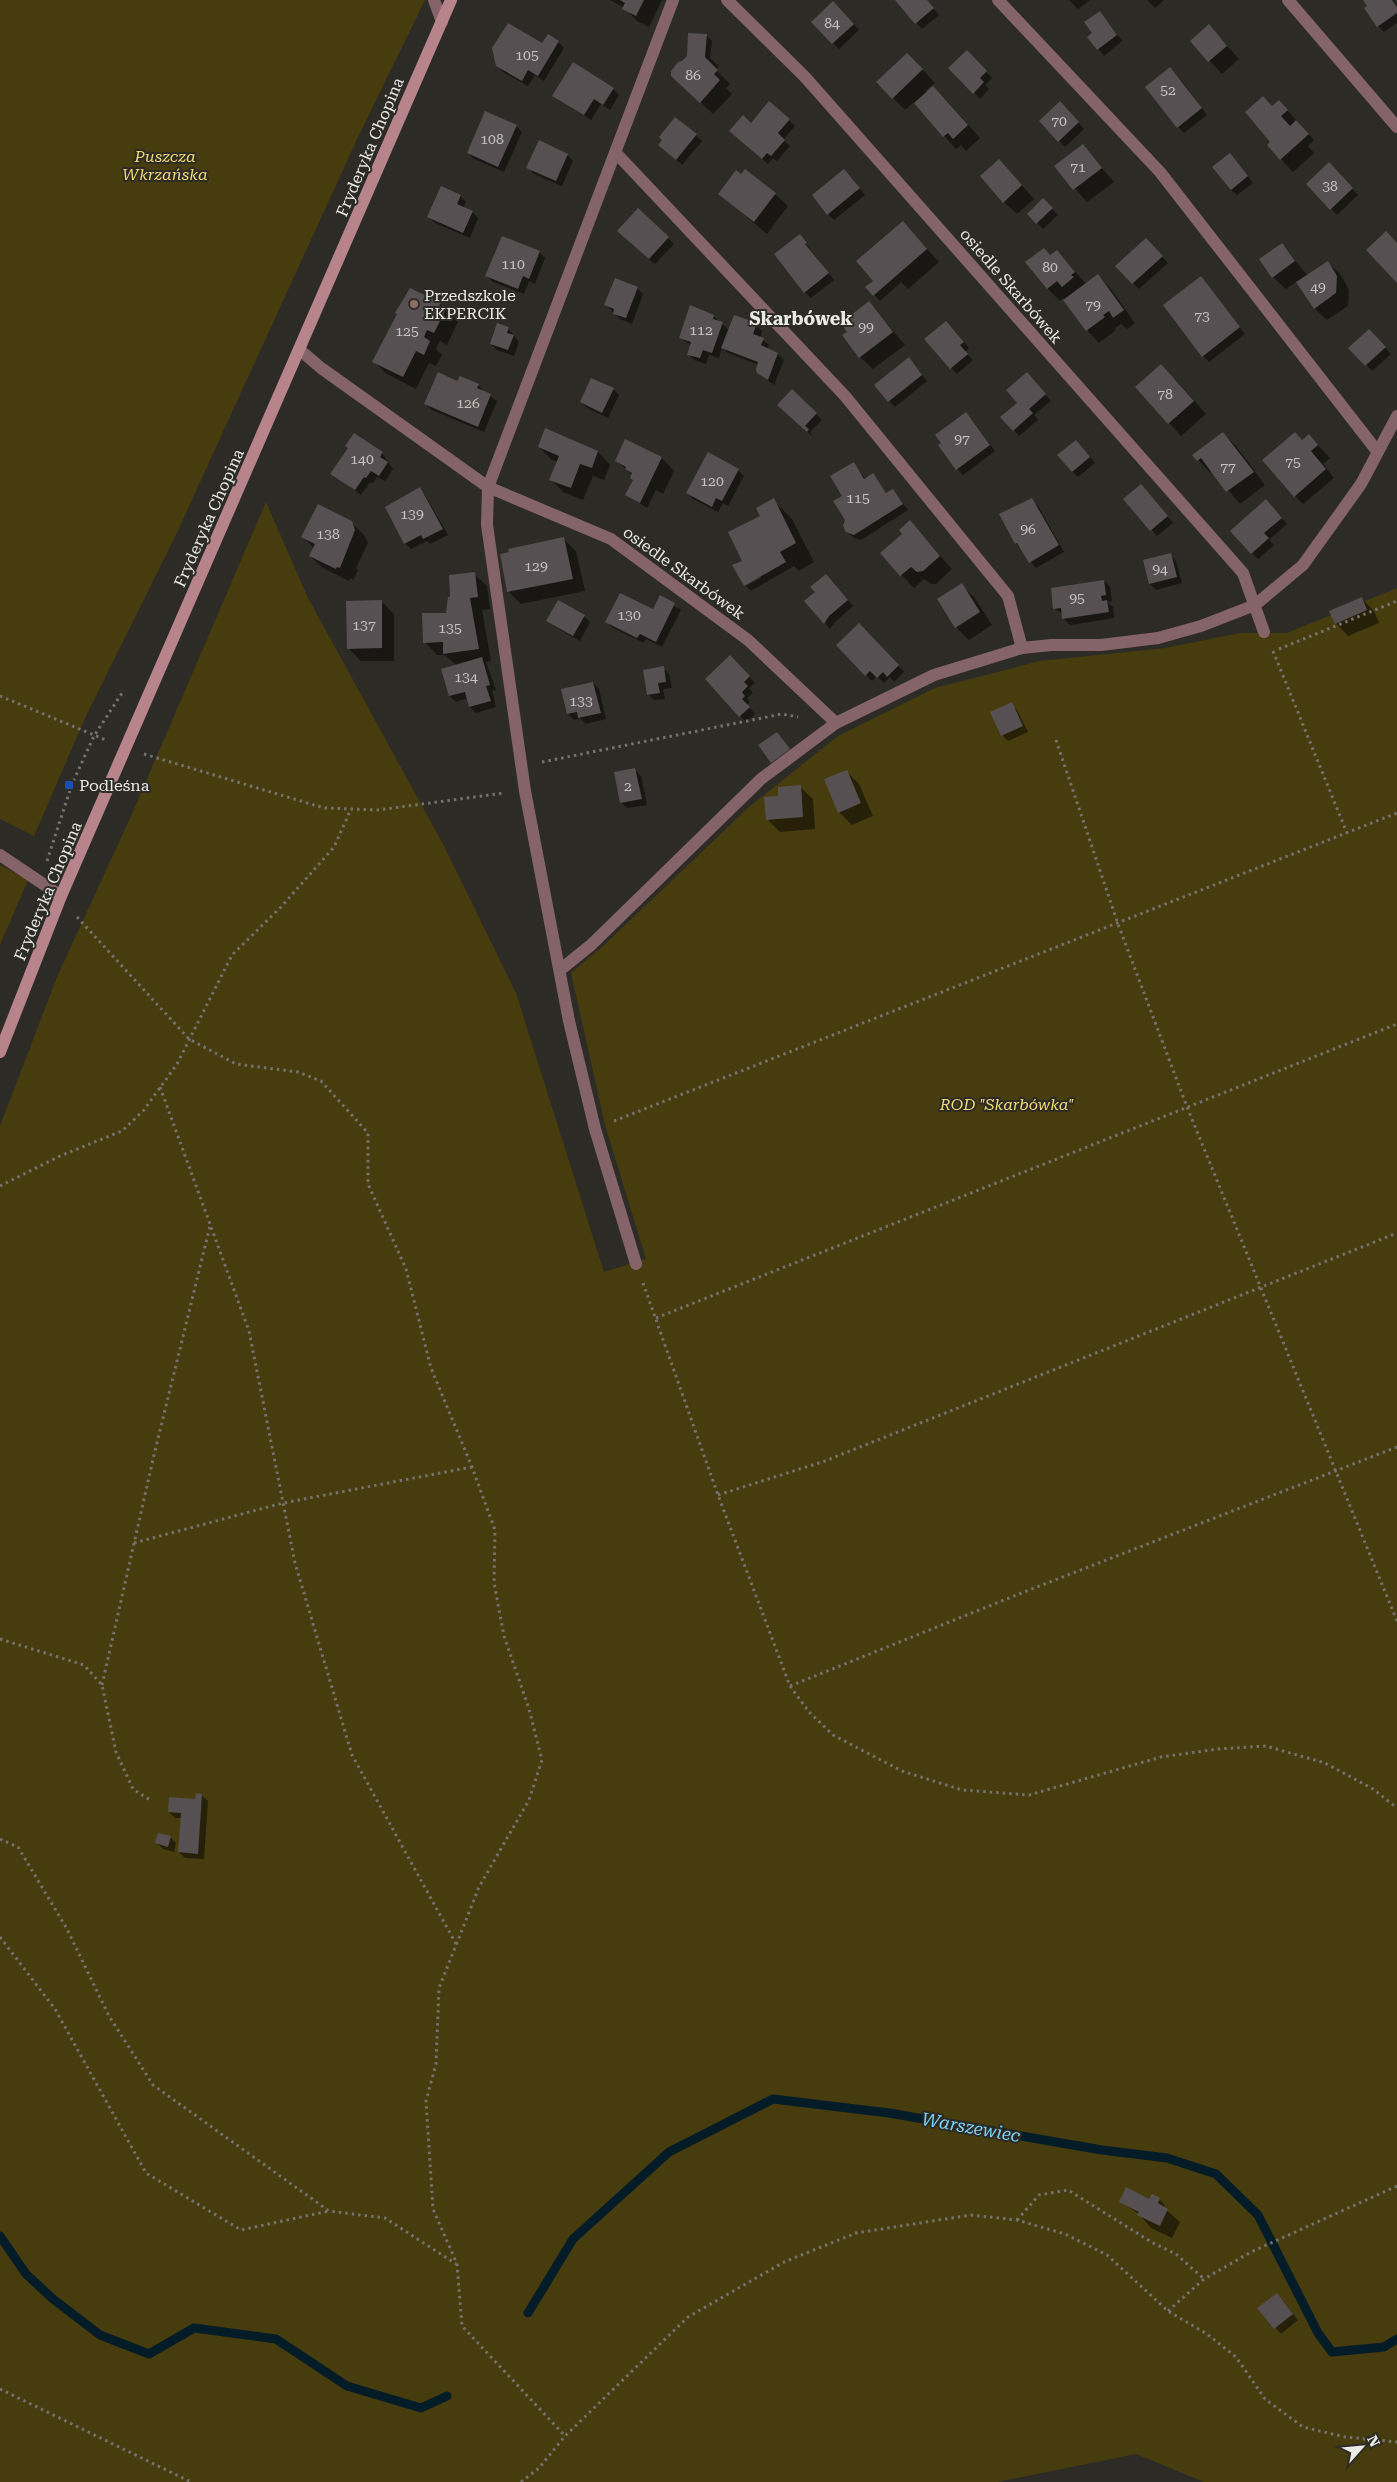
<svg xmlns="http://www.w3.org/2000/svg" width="1397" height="2482" viewBox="0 0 1397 2482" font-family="'Roboto Serif',serif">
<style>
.green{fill:#473c0e}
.shadow{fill:#0007}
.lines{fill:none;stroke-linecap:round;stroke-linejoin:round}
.stream{stroke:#031c27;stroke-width:9}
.building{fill:#565053}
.path{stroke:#74726e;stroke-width:3;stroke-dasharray:2.5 4;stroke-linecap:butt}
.lane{stroke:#856469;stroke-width:12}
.secondary{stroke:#b8848c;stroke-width:12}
.education-dot{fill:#8d6e63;stroke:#2d2b26;stroke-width:2}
.transit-dot{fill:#1a4fb4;stroke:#2d2b26;stroke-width:2}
.labels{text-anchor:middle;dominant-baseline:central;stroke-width:4;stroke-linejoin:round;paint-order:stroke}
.number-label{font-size:14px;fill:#c5c4c1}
.street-label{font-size:16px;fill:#eaeae6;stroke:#2d2b26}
.park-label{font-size:16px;font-style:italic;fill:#f2d973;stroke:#2d2b26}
.poi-label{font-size:16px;fill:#eaeae6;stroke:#2d2b26;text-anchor:start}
.neighbourhood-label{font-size:18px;font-weight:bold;fill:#eaeae6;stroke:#2d2b26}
.water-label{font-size:18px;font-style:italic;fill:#7bd3f9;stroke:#2d2b26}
</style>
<rect width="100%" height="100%" fill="#2d2b26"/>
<g class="green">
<polygon points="0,0 425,0 358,137 174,539 86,716 34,836 0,819"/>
<polygon points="266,502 308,598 444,846 516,993 604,1272 646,1259 605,1125 571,973 603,946 749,807 838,736 935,688 1040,661 1165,648 1240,633 1287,633 1397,588 1397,2482 1204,2482 1136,2454 997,2482 0,2482 0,1126 57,977 132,814"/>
<polygon points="0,865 28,880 0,945"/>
</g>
<g class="shadow">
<polygon points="610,0 662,0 649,27 637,21 625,8"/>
<polygon points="897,0 926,0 939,15 922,29"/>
<polygon points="1069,0 1090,0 1078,9"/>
<polygon points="1147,0 1164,0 1155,8"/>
<polygon points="1365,0 1393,0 1397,6 1397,23 1384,32 1378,26"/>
<polygon points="839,8 859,30 839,49 812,22"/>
<polygon points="1100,12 1122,41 1104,56 1089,38 1094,34"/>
<polygon points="1209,26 1239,59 1222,74 1192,42"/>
<polygon points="706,35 712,41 710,58 718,66 717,71 730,84 726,88 732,94 713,114 686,88 683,62"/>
<polygon points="558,42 564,48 544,81 535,75 528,86 503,72 497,65 542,45"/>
<polygon points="967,52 992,78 985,85 989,89 980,99 950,68"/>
<polygon points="920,67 935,83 925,91 946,100 980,138 966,151 961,145 956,149 914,102 905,110 893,98"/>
<polygon points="1170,69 1182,81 1207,115 1184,133 1178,127"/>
<polygon points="613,89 619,95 610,110 601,104 591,120 554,95"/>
<polygon points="1279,101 1314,140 1308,146 1314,153 1293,172 1281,159 1273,107"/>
<polygon points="770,102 795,126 783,140 790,146 777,161 773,158 768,164 737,137 751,125"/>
<polygon points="1066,109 1084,129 1065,147 1059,141"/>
<polygon points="516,126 522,132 504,172 474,159 468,153"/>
<polygon points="696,135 702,141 682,165 666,151"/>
<polygon points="1083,146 1114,182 1087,202 1056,167"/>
<polygon points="567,155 573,161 562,186 534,174 528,168"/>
<polygon points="999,160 1034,199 1017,214 1004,202"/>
<polygon points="1235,160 1253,183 1237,195 1231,190"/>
<polygon points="1329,164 1358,195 1337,215 1308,184"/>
<polygon points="850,176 865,195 834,220 828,214"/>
<polygon points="720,194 775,194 788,206 767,234"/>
<polygon points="460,196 466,202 463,208 472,212 478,218 470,238 435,223 429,217"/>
<polygon points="1043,200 1058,215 1043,229 1029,214"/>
<polygon points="638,210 674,244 655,264 625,237"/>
<polygon points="903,223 939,262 908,289 901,282 880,301 867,287 875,281"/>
<polygon points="800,236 834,280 811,298 805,292"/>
<polygon points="1282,245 1308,276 1328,263 1341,275 1349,290 1348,306 1327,320 1314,308 1297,281 1286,289 1273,277"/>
<polygon points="1152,246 1168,263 1139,289 1133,283"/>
<polygon points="1057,251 1086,284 1098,276 1110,288 1135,323 1127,329 1121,324 1115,328 1116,330 1099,343 1087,330 1063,298 1060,301 1047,288 1051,256"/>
<polygon points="539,252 545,258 535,284 529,281 524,294 493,282 487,276"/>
<polygon points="1201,278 1245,334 1209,362 1203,356"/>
<polygon points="637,288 643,294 632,324 620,319 606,305"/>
<polygon points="410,289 440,304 458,322 447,345 440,341 436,349 442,355 436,366 429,363 416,389 387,374 374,362"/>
<polygon points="869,303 905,345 873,369 860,357 849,332"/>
<polygon points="713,316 729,330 735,316 756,325 762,331 760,338 769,345 767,349 777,354 784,360 774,385 758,373 759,365 728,353 722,348 719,358 709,355 706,364 694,360 688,354 691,345 681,338"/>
<polygon points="508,328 519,342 514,356 497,350 491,344"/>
<polygon points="952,328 969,348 965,352 973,360 957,374 951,368"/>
<polygon points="1368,330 1391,354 1372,371 1350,348"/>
<polygon points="909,359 927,381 895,407 889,401"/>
<polygon points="1174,378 1206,414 1181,436 1137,387"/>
<polygon points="1033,380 1051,401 1034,415 1038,420 1019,436 1014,430 1019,403"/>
<polygon points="458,382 478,385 484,392 497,401 484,432 432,410 426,404"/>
<polygon points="613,389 619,395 608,418 587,408 581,402"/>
<polygon points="792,391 822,420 810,432 813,437 785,411"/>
<polygon points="972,420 995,451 963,475 957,469"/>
<polygon points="1223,433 1236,446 1265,485 1240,504 1212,471 1210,473 1194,455"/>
<polygon points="1309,436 1330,458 1323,464 1334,478 1303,504 1291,492 1302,441"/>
<polygon points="626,440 662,458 674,471 663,494 656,490 647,508 627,495 634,481 633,475 616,461"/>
<polygon points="569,441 598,452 610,465 604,480 593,476 583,500 563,492 551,479 558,462 552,460 539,447"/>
<polygon points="1081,447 1095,463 1078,477 1072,471"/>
<polygon points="382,453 393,469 385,481 377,477 373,483 370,482 361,495 332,473"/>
<polygon points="854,464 866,480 873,475 887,494 893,490 908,510 861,540 854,538 848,532 843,496"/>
<polygon points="738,470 744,476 728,506 723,503 718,512 693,499 687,493"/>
<polygon points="419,489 425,495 448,535 430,544 427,541 411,549 405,543"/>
<polygon points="1147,492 1173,523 1157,536 1125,499"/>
<polygon points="773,500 792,519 814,562 799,571 794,566 751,591 746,586 761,578 744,561 762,516"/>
<polygon points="1032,500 1038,506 1064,552 1036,568 1016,543"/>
<polygon points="1271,507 1287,524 1269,540 1274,545 1258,559 1252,553"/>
<polygon points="351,522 364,535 368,543 356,568 358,570 353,580 350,578 349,581 323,568 310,556 314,548 303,537"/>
<polygon points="910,522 952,569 936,584 931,584 924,579 914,588 882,554 904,535"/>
<polygon points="563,539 576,551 585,591 521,604 509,592"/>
<polygon points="1170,555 1176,561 1182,583 1156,590 1150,584"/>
<polygon points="474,574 487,586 490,609 482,610 491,661 486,662 496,690 492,691 496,707 476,713 470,707 468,698 456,702 450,696 443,669 456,665 445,655 437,655 425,642 447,614 451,598"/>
<polygon points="1104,581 1110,587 1112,601 1107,602 1113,607 1114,618 1070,625 1064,619 1063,614 1055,609"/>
<polygon points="832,582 853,606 835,622 830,629 806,601"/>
<polygon points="961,585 974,597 992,625 969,640 956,627"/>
<polygon points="660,597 681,610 662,647 646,639 644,643 613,628 607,622 653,610"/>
<polygon points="1362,599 1374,611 1379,623 1348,636 1336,623"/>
<polygon points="381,601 394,614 394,661 361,661 348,648"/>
<polygon points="584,616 590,622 580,641 554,626 548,620"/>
<polygon points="859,624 904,672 894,682 890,677 884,683 877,676 872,681 837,645"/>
<polygon points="730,657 755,683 749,688 753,693 747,698 750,702 747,705 755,714 746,722 706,679"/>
<polygon points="663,668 669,674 672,688 663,689 665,699 654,700 648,694"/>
<polygon points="593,683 599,689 606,719 586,724 580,718 574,720 568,714"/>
<polygon points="1011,704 1017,710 1028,732 1008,741 1002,735"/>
<polygon points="635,770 641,776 647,805 627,808 621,802"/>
<polygon points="846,771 859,784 873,816 852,825 839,812"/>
<polygon points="800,787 813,799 815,829 780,832 767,819 780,798"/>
<polygon points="201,1795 208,1801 204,1859 185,1858 179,1852 182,1818 175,1818 169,1812 196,1800"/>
<polygon points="170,1837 176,1843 174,1852 163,1849 157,1843"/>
<polygon points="1159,2199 1165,2205 1164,2208 1180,2222 1172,2238 1151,2228 1139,2214 1120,2201"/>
<polygon points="1282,2300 1298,2320 1281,2334 1259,2309"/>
</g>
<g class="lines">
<g class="stream">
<polyline points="0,2236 26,2274 53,2299 100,2335 149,2354 194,2328 276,2339 347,2386 421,2408 447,2396"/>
<polyline points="528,2313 573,2239 669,2152 773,2099 889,2113 1102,2150 1167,2158 1216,2174 1258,2215 1318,2333 1332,2352 1384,2347 1397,2339"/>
</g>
</g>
<g class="building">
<polygon points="620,0 644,0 636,16 622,9 625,3"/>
<polygon points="895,0 927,0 934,8 915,24"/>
<polygon points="1363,0 1392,0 1397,7 1397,13 1377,27 1364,8 1367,6"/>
<polygon points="833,1 854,24 832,44 811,22"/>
<polygon points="1100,11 1117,35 1097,50 1087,37 1092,33 1084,22"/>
<polygon points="508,23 542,43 548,34 559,41 538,76 528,70 522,81 496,66 492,48"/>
<polygon points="1209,24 1227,46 1208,62 1190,41"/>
<polygon points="688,33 707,34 705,57 718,70 714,74 720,80 700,103 671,76 671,71 678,62 682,61 687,56"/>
<polygon points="967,50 987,71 980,78 984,82 973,94 948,68"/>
<polygon points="907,53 923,69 892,99 876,82"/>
<polygon points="573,62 614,88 603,105 594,99 584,115 552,96"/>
<polygon points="1170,67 1202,108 1177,128 1145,87"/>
<polygon points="933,86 968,125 953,139 948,133 943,137 914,103"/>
<polygon points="1263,96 1272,106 1279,100 1288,110 1281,116 1290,126 1296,120 1309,134 1280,160 1267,145 1270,142 1245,112"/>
<polygon points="769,101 790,119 778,133 785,140 771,156 767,153 762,159 729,131 743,115 751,123"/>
<polygon points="1060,101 1079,122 1058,142 1039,121"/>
<polygon points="485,111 517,125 498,167 467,153"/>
<polygon points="675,117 697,134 676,160 658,145 662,140 659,137"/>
<polygon points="539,140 568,154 556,181 526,168"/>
<polygon points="1083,144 1102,168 1073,190 1054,166"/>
<polygon points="1230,153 1248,176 1231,190 1212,167"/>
<polygon points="999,159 1022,185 1003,203 980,176"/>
<polygon points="1329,162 1353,188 1330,210 1306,184"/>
<polygon points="745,169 776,193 754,222 718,194 736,170 741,174"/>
<polygon points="844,169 860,188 827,215 812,195"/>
<polygon points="441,186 461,195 457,204 473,211 463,233 427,217"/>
<polygon points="1043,198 1053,208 1036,224 1027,214"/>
<polygon points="638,208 669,237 649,259 617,231"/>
<polygon points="903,221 927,249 873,296 865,287 873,281 856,261"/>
<polygon points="1386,231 1397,243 1397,283 1366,250"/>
<polygon points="800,234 807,243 805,244 829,273 804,293 774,254"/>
<polygon points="502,236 540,251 529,279 523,276 518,289 485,276"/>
<polygon points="1146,238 1163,256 1132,284 1115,266"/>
<polygon points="1282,243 1295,261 1272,278 1259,259"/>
<polygon points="1044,248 1050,255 1057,250 1075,272 1071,275 1074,277 1062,287 1057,281 1047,289 1025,262"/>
<polygon points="1328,261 1337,276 1336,293 1314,309 1296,282"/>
<polygon points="1098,274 1124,310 1113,318 1109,311 1103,315 1105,317 1086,331 1063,300"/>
<polygon points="1201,276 1240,327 1202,357 1163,305"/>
<polygon points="615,278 638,287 626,318 613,314 614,309 604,305"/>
<polygon points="410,288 441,303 439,305 446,309 434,333 427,330 424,337 430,341 424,355 416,351 403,377 372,362 397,314 395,313"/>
<polygon points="869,301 893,332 859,358 842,335 847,332 841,323"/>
<polygon points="690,305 714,315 713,319 723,322 712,353 703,350 700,358 687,355 691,342 679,338"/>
<polygon points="734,315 757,323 753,334 764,338 761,345 778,353 768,380 757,373 756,369 758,362 721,348"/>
<polygon points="946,321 964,342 960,345 968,354 950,369 924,339"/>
<polygon points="497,323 509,327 507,333 514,335 508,350 490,344"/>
<polygon points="1369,329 1386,347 1365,366 1348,348"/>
<polygon points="909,357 922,375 888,402 874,385"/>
<polygon points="1161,364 1194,401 1168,424 1135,387"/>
<polygon points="438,372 457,381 460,376 479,384 477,388 491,394 478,427 424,404"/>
<polygon points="1027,372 1046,394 1029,409 1033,413 1013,431 1000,417 1017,403 1006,390"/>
<polygon points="591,378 614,388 602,413 580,402"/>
<polygon points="792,389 817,413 805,426 809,429 807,432 777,405"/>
<polygon points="966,412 990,445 956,470 938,445 941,443 935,435"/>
<polygon points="545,428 598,451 592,468 580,464 571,488 549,480 559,456 538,447"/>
<polygon points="1223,432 1254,472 1226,492 1201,458 1197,461 1192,455"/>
<polygon points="1295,432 1302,440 1309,434 1318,445 1311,451 1326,469 1294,497 1262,460"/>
<polygon points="354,433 383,452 380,457 388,462 379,476 371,471 366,478 364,477 355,490 330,474 348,448 345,446"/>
<polygon points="625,439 662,457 640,503 625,495 633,480 630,478 632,473 625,469 626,467 615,461"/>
<polygon points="1076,440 1090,457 1072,472 1057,455"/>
<polygon points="708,452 739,469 722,501 716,498 712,507 686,493"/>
<polygon points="854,462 864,479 873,473 886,493 893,489 903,504 854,535 846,532 843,526 845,520 833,501 842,496 830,476"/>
<polygon points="1141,484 1168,516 1150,531 1123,499"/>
<polygon points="420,487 443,529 423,539 421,535 404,544 385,507"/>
<polygon points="774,498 796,543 780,552 786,562 744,586 732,565 742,561 728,532 760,516 756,508"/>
<polygon points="1032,498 1059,545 1029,563 1017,543 1015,544 999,514"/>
<polygon points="1266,499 1282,518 1264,533 1269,538 1251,554 1230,531"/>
<polygon points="318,504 352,521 355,530 340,568 337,567 336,569 309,556 315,544 301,537"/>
<polygon points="910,520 940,556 923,571 917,572 911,567 900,576 880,553 902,534 899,530"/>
<polygon points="564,537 573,579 507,592 500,554 509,552 508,549"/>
<polygon points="1171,553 1177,577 1149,584 1143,560"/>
<polygon points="475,572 478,597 470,598 479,649 443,654 443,642 423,643 422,613 446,613 448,597 450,597 449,575"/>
<polygon points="826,574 848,600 829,616 824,624 804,601 815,592 810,587"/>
<polygon points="1104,580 1106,595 1101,596 1102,601 1107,600 1109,612 1062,619 1061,608 1053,609 1051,588"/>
<polygon points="962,583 980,612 955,628 937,599"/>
<polygon points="620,593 653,609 660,595 675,603 656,642 640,634 637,638 605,622"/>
<polygon points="1362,597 1367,610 1335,624 1329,611"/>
<polygon points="382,600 382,648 347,649 346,601"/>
<polygon points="558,600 585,615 573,636 546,621"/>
<polygon points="859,623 899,665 887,677 883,672 877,678 870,671 865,676 836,645"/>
<polygon points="730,655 750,676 744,682 748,686 742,692 745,696 742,699 750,707 739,717 705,679"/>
<polygon points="482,657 490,685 486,686 491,701 469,707 465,692 449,696 441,669"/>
<polygon points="664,666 666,682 658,683 660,693 647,695 643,670"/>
<polygon points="593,682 601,713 578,718 577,712 567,714 561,689"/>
<polygon points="1012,702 1023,726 1001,736 990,712"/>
<polygon points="777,732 790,749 771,763 758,745"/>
<polygon points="635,768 642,799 620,803 614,772"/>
<polygon points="847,770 861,803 838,813 824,779"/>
<polygon points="801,785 803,817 766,820 764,797 778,796 778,787"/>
<polygon points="196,1793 202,1794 198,1854 178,1852 181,1813 168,1812 169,1797 195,1799"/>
<polygon points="158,1833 171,1836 168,1847 155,1843"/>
<polygon points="1126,2187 1149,2199 1152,2194 1160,2198 1158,2203 1168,2209 1160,2226 1137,2215 1139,2212 1119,2202"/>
<polygon points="1277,2293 1293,2314 1274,2329 1257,2308"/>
</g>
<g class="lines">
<g class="path">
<polyline points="1279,649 1397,601"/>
<polyline points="1273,651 1347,833"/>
<polyline points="0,696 106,740"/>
<polyline points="1056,740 1118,924 1187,1107 1397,1621"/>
<polyline points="144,754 324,808 378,810 504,793"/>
<polyline points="542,762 782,714 798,717"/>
<polyline points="47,861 72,784 94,736 124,690"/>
<polyline points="77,917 189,1039 236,1064 298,1072 321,1081 368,1133 368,1184 406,1269 431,1368 472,1467 495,1530 494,1583 504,1636 529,1709 542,1760 529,1800 479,1887 439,1988 436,2064 426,2101 433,2209 457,2264 462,2326 565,2436"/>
<polyline points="160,1087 249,1331 295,1563 352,1755 456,1944"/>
<polyline points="614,1121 1397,813"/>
<polyline points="0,1186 60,1156 122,1131 144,1110 177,1064 232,955 281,907 334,847 351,809"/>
<polyline points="643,1283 718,1495 790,1686 809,1712 833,1735 902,1771 962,1790 1029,1795 1161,1757 1218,1749 1266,1746 1325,1763 1373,1789 1397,1808"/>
<polyline points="656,1318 1397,1024"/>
<polyline points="718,1495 825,1461 1397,1233"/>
<polyline points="134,1543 283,1503 472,1467"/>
<polyline points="0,1639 84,1665 102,1685 116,1752 133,1789 150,1800"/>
<polyline points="102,1685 154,1455 210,1226"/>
<polyline points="790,1686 1019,1594 1397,1447"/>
<polyline points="0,1839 18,1847 67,1929 109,2016 153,2085 329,2211 385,2218 456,2264"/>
<polyline points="0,1937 55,2009 146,2173 241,2230 329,2211"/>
<polyline points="1017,2220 1039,2195 1068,2190 1153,2243 1176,2254 1204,2279"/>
<polyline points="1168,2311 1204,2279 1251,2252 1397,2186"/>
<polyline points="0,2389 191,2482"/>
<polyline points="521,2482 539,2468 565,2436 688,2317 784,2262 856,2233 971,2215 1017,2220 1065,2234 1107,2255 1168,2311 1207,2334 1236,2357 1265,2399 1303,2427 1345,2437 1397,2442"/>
</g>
<g class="lane">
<polyline points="434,0 442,22"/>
<polyline points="727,0 805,77 1243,573 1264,632"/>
<polyline points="998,0 1160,172 1377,451"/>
<polyline points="1288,0 1397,127"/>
<polyline points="616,153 845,396 1008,596 1022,648"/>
<polyline points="300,350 321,368 488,487 611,539 748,640 836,723"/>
<polyline points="0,855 61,896"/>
<polyline points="560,970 591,945 761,779 836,723 934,675 1022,648 1051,645 1101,645 1158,638 1201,626 1255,605 1303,565 1361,484 1397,416"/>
<polyline points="636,1264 595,1129 569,1021 525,791 487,525 488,487 673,0"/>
</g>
<polyline class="secondary" points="0,1052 61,896 451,0"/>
</g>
<circle class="education-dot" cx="414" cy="304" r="5"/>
<rect class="transit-dot" x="64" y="780" width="10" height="10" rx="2.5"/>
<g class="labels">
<g class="number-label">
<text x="832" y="23">84</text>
<text x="527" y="55">105</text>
<text x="693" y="75">86</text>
<text x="1168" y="90">52</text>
<text x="1059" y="121">70</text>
<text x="492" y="139">108</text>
<text x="1078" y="167">71</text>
<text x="1330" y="186">38</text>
<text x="513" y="264">110</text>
<text x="1050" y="267">80</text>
<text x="1318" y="287">49</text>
<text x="1093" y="305">79</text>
<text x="1202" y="316">73</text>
<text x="866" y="327">99</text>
<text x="701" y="330">112</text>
<text x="407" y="331">125</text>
<text x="1165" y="394">78</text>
<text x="468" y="403">126</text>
<text x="962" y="439">97</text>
<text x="362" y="459">140</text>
<text x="1293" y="462">75</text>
<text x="1228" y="467">77</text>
<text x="712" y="481">120</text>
<text x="858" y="498">115</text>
<text x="412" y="514">139</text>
<text x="1028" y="529">96</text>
<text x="328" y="534">138</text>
<text x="536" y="566">129</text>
<text x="1160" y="569">94</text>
<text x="1077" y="598">95</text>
<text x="629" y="615">130</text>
<text x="364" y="625">137</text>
<text x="450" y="628">135</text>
<text x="466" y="677">134</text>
<text x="581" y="701">133</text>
<text x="628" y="786">2</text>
</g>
<g class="street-label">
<text transform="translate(370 147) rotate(-67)">Fryderyka Chopina</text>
<text transform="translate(1011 286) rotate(49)">osiedle Skarbówek</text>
<text transform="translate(209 518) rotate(-66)">Fryderyka Chopina</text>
<text transform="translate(684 573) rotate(36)">osiedle Skarbówek</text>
<text transform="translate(48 891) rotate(-67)">Fryderyka Chopina</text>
</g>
<g class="park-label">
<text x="165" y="156">Puszcza<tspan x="165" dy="18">Wkrzańska</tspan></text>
<text x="1007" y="1104">ROD "Skarbówka"</text>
</g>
<g class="poi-label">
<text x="424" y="295">Przedszkole<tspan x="424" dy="18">EKPERCIK</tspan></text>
<text x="79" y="785">Podleśna</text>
</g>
<g class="neighbourhood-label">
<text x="801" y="318">Skarbówek</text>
</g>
<g class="water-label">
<text transform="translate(971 2127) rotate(10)">Warszewiec</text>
</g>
</g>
<g transform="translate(1362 2447) rotate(63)" stroke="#2d2b26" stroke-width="4" paint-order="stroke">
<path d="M0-4L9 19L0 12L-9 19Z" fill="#eaeae6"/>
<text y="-8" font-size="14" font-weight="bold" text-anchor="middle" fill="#eaeae6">N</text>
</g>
</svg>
